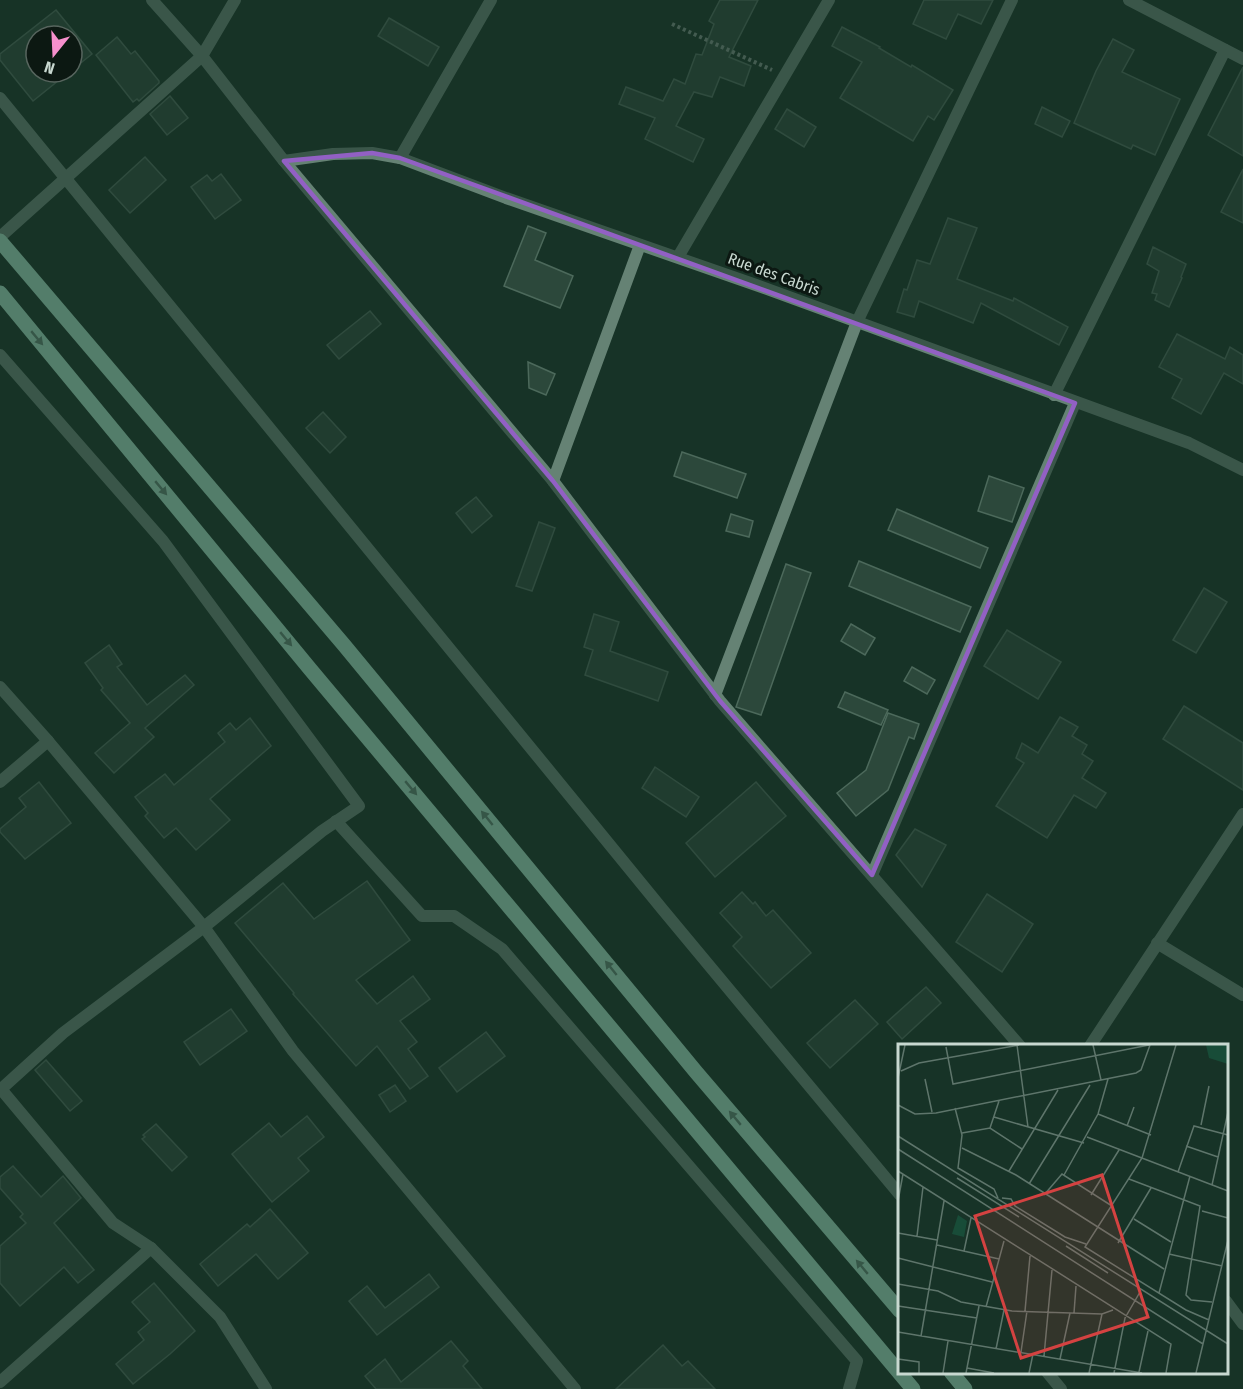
<svg xmlns="http://www.w3.org/2000/svg" width="1243" height="1389" viewBox="0 0 1243 1389" font-family="'Fira Sans Condensed',sans-serif">
<style>
.building{fill:#2c483b;stroke:#4c695b;stroke-width:1.5}
.lines{fill:none;stroke-linecap:round;stroke-linejoin:round}
.path{stroke:#788d83;stroke-width:4;stroke-dasharray:3 3;stroke-linecap:butt}
.street{stroke:#658274;stroke-width:12}
.primary{stroke:#9cd7bc;stroke-width:15}
.oneway{fill:#5b8170}
.marked{fill:none;stroke:#9260c4;stroke-width:4.5;stroke-linejoin:round}
.labels{text-anchor:middle;dominant-baseline:central;stroke-width:6;stroke-linejoin:round;paint-order:stroke}
.street-label{font-size:16px;fill:#c8d8d0;stroke:#0c1812}
.inset-road{fill:none;stroke:#5e756b;stroke-width:1.5}
.view{fill:#d44241;fill-opacity:0.15;stroke:#d44241;stroke-width:3}
.inset-edge{fill:none;stroke:#c8d8d0;stroke-width:3}
</style>
<rect width="100%" height="100%" fill="#173327"/>
<g class="building">
<polygon points="720,0 758,0 729,57 751,66 744,86 720,77 712,97 694,92 676,126 704,139 693,162 645,139 655,118 619,104 626,87 663,101 674,79 685,84 696,54 702,55 714,24 709,21"/>
<polygon points="924,0 993,0 981,24 958,14 946,39 913,24"/>
<polygon points="56,10 92,54 72,70 72,36 36,36 36,72 69,72 33,101 0,60 0,54"/>
<polygon points="389,18 439,47 428,66 378,36"/>
<polygon points="842,27 880,47 879,48 911,67 912,65 953,90 934,120 928,116 913,141 840,98 862,62 832,46"/>
<polygon points="117,37 131,54 135,51 159,81 159,83 139,101 137,99 133,102 96,55"/>
<polygon points="1113,39 1134,50 1122,72 1180,99 1155,155 1133,145 1131,149 1074,123 1096,71"/>
<polygon points="1243,67 1243,156 1208,135"/>
<polygon points="170,96 188,118 167,135 150,114"/>
<polygon points="1042,107 1070,121 1062,137 1035,124"/>
<polygon points="787,109 816,127 804,147 775,129"/>
<polygon points="145,157 166,180 130,213 109,190"/>
<polygon points="1243,169 1243,223 1221,212"/>
<polygon points="221,174 241,200 215,219 191,187 207,175 212,181"/>
<polygon points="948,218 977,228 957,279 1013,301 1014,298 1068,327 1059,345 981,303 973,323 919,301 914,317 897,312 904,289 907,290 917,260 930,264"/>
<polygon points="528,226 546,233 535,260 573,276 560,308 504,286"/>
<polygon points="1153,247 1186,264 1181,277 1182,278 1169,307 1155,300 1157,294 1152,293 1159,271 1147,264"/>
<polygon points="370,311 381,324 339,359 327,345"/>
<polygon points="1177,334 1225,359 1230,347 1243,355 1243,384 1224,373 1201,414 1172,398 1182,379 1159,367"/>
<polygon points="528,362 555,374 546,395 529,388"/>
<polygon points="323,412 346,437 330,453 306,428"/>
<polygon points="682,452 746,474 737,498 674,476"/>
<polygon points="989,476 1024,488 1012,522 978,511"/>
<polygon points="476,497 492,516 472,533 456,513"/>
<polygon points="897,509 988,548 980,568 888,530"/>
<polygon points="731,514 753,521 749,537 726,531"/>
<polygon points="539,522 555,528 532,591 516,586"/>
<polygon points="859,561 971,607 960,632 849,586"/>
<polygon points="786,564 811,573 761,715 736,707"/>
<polygon points="1204,588 1227,602 1196,653 1173,640"/>
<polygon points="594,614 619,622 610,651 668,672 658,701 585,675 593,650 584,647"/>
<polygon points="851,624 875,638 865,655 841,641"/>
<polygon points="1007,630 1061,662 1038,699 984,666"/>
<polygon points="109,645 122,664 117,667 147,705 185,675 194,685 145,728 154,737 114,773 95,753 130,723 101,690 103,688 85,663"/>
<polygon points="912,667 935,680 927,694 904,681"/>
<polygon points="845,692 888,710 881,725 838,707"/>
<polygon points="1184,706 1243,743 1243,790 1163,739"/>
<polygon points="888,713 919,724 914,739 909,737 888,790 856,816 837,793 866,770"/>
<polygon points="1060,717 1078,727 1072,736 1087,745 1082,754 1093,761 1082,778 1106,793 1096,808 1074,795 1047,838 996,806 1024,763 1016,758 1022,743 1038,753"/>
<polygon points="250,718 271,746 210,799 230,820 196,850 176,828 164,838 145,816 148,813 135,797 165,774 174,785 225,742 218,733 230,723 236,730"/>
<polygon points="655,767 699,797 686,817 642,788"/>
<polygon points="39,782 71,823 25,859 0,832 0,829 26,807 19,798"/>
<polygon points="756,782 786,816 715,877 686,843"/>
<polygon points="915,829 946,845 922,887 896,855"/>
<polygon points="367,881 410,940 356,980 377,1004 413,976 430,999 400,1021 417,1042 408,1049 428,1076 410,1089 377,1046 356,1066 293,994 294,993 235,923 283,883 314,919"/>
<polygon points="742,892 753,904 755,902 766,916 773,910 811,953 771,988 733,946 742,937 720,913"/>
<polygon points="987,894 1033,924 1002,972 956,942"/>
<polygon points="926,987 941,1003 902,1039 887,1022"/>
<polygon points="855,1000 878,1024 830,1068 807,1043"/>
<polygon points="231,1009 247,1031 200,1065 184,1042"/>
<polygon points="486,1032 505,1056 457,1092 439,1068"/>
<polygon points="46,1060 82,1101 70,1111 35,1070"/>
<polygon points="395,1085 406,1101 390,1112 379,1095"/>
<polygon points="307,1116 324,1137 298,1158 309,1171 272,1202 232,1154 269,1123 281,1137"/>
<polygon points="156,1124 187,1157 172,1171 142,1139 145,1137 143,1135"/>
<polygon points="13,1166 41,1197 63,1176 81,1198 54,1223 94,1270 78,1283 64,1267 20,1306 0,1283 0,1246 26,1223 20,1217 23,1214 0,1188 0,1177"/>
<polygon points="270,1209 308,1253 278,1279 256,1254 218,1286 200,1264 247,1224 250,1227"/>
<polygon points="429,1274 439,1287 377,1335 349,1301 367,1286 385,1308"/>
<polygon points="154,1283 195,1331 170,1354 133,1384 116,1364 144,1340 138,1332 150,1322 132,1302"/>
<polygon points="451,1341 468,1361 463,1366 482,1389 376,1389 365,1376 385,1359 401,1382"/>
<polygon points="663,1345 682,1366 688,1361 715,1389 616,1389"/>
</g>
<g class="lines">
<polyline class="path" points="672,24 772,70"/>
<g class="street">
<polyline points="152,0 202,56 284,161 553,481 720,701 1020,1046"/>
<polyline points="1129,0 1243,59"/>
<polyline points="0,98 663,910 900,1195"/>
<polyline points="400,158 491,0"/>
<polyline points="284,161 333,154 372,153 400,158 506,198 756,285 1189,443 1243,470"/>
<polyline points="0,237 202,56 235,0"/>
<polyline points="678,257 829,0"/>
<polyline points="0,355 163,541 359,806 322,831 204,927 63,1033 0,1090"/>
<polyline points="1054,395 1225,50"/>
<polyline points="553,481 640,245"/>
<polyline points="0,687 48,741 204,927 293,1051 575,1389"/>
<polyline points="715,695 857,322 1012,0"/>
<polyline points="0,782 48,741"/>
<polyline points="336,821 422,916 454,916 502,949 857,1361 849,1389"/>
<polyline points="872,875 1075,403"/>
<polyline points="1157,943 1243,995"/>
<polyline points="1090,1046 1243,814"/>
<polyline points="1,1089 113,1223 151,1248 220,1317 266,1389"/>
<polyline points="1226,1301 1243,1324"/>
<polyline points="1047,1372 1061,1389"/>
<polyline points="0,1382 151,1248"/>
</g>
<g class="primary">
<polyline points="0,241 344,645 696,1072 900,1311"/>
<polyline points="0,293 310,669 913,1389"/>
<polyline points="951,1372 965,1389"/>
</g>
</g>
<defs><path id="oneway-solid" d="M-6-.8H1V-3.2L6.5 0L1 3.2V.8H-6Z" transform="scale(1.5)"/></defs>
<g class="oneway">
<use href="#oneway-solid" transform="translate(37 338) rotate(50)"/>
<use href="#oneway-solid" transform="translate(161 488) rotate(50)"/>
<use href="#oneway-solid" transform="translate(286 639) rotate(50)"/>
<use href="#oneway-solid" transform="translate(411 788) rotate(50)"/>
<use href="#oneway-solid" transform="translate(487 818) rotate(-129)"/>
<use href="#oneway-solid" transform="translate(611 968) rotate(-129)"/>
<use href="#oneway-solid" transform="translate(735 1118) rotate(-130)"/>
<use href="#oneway-solid" transform="translate(862 1267) rotate(-130)"/>
</g>
<path d="M0 0H1243V1389H0ZM 372,153 L 400,158 L 1075,403 L 872,875 L 720,701 L 553,481 L 284,161 Z" fill="#173327" fill-opacity=".55" fill-rule="evenodd"/>
<path class="marked" d="M 372,153 L 400,158 L 1075,403 L 872,875 L 720,701 L 553,481 L 284,161 Z"/>
<g class="labels">
<g class="street-label">
<text transform="translate(774 274) rotate(20)">Rue des Cabris</text>
</g>
</g>
<g transform="translate(898 1044)">
<rect width="330" height="330" fill="#173327"/>
<path d="M 308,1 L 330,1 L 330,20 L 311,14 ZM 60,171 L 69,177 L 66,193 L 54,190 Z" fill="#184c38"/>
<path class="inset-road" d="M 119,1 L 130,83M 195,1 L 203,36M 278,1 L 244,114 L 187,203 L 288,266 L 311,276M 48,3 L 55,40 L 251,1M 3,27 L 21,19 L 121,1M 0,34 L 7,1M 27,35 L 34,68M 0,61 L 17,70 L 38,69 L 238,29 L 243,26 L 252,1M 57,64 L 64,91 L 60,124 L 96,145 L 100,154M 200,70 L 253,91M 96,73 L 186,99M 303,81 L 311,42M 229,82 L 236,63M 92,84 L 101,57M 64,89 L 92,84 L 124,105M 0,92 L 330,300M 189,93 L 330,147M 288,102 L 320,113M 64,104 L 118,131 L 266,225M 0,105 L 305,300M 0,127 L 273,300 L 268,329M 111,127 L 160,46M 280,128 L 296,82 L 330,91M 166,131 L 200,70 L 210,35M 59,134 L 121,173M 231,135 L 302,162 L 288,251 L 293,256 L 314,258M 131,140 L 192,41M 314,141 L 330,68M 146,151 L 164,130 L 214,162M 193,151 L 221,106M 104,154 L 113,155 L 117,162 L 167,193 L 188,200M 0,157 L 5,130M 304,167 L 330,174M 236,175 L 273,198M 0,189 L 39,196M 19,192 L 25,143M 220,199 L 253,144M 39,201 L 101,215M 168,202 L 210,229M 66,207 L 73,174M 271,210 L 324,222M 0,214 L 94,238M 0,240 L 40,247 L 63,258 L 114,267 L 204,270 L 215,266M 261,249 L 292,132M 0,262 L 79,274M 88,263 L 106,197M 127,267 L 132,212M 176,269 L 178,242M 0,288 L 244,329M 23,292 L 46,157M 98,305 L 106,266M 123,308 L 129,267M 146,312 L 154,226M 0,315 L 21,318 L 21,329M 162,315 L 172,269M 69,324 L 96,329M 241,328 L 250,287M 45,329 L 50,297M 68,329 L 81,262M 131,329 L 135,310M 191,329 L 204,270M 216,329 L 227,274 L 242,248M 298,329 L 330,196"/>
<path class="view" d="M 204,131 L 250,273 L 123,314 L 77,172 Z"/>
<rect width="330" height="330" class="inset-edge"/>
</g>
<g transform="translate(54 54) rotate(198)"><circle r="28" fill="#0c1812" stroke="#57655e" stroke-width="1.5"/>
<path d="M0-4.5L10 22L0 15L-10 22Z" fill="#f790cd"/>
<text y="-9" font-size="16" font-weight="bold" text-anchor="middle" fill="#c8d8d0">N</text>
</g>
</svg>
